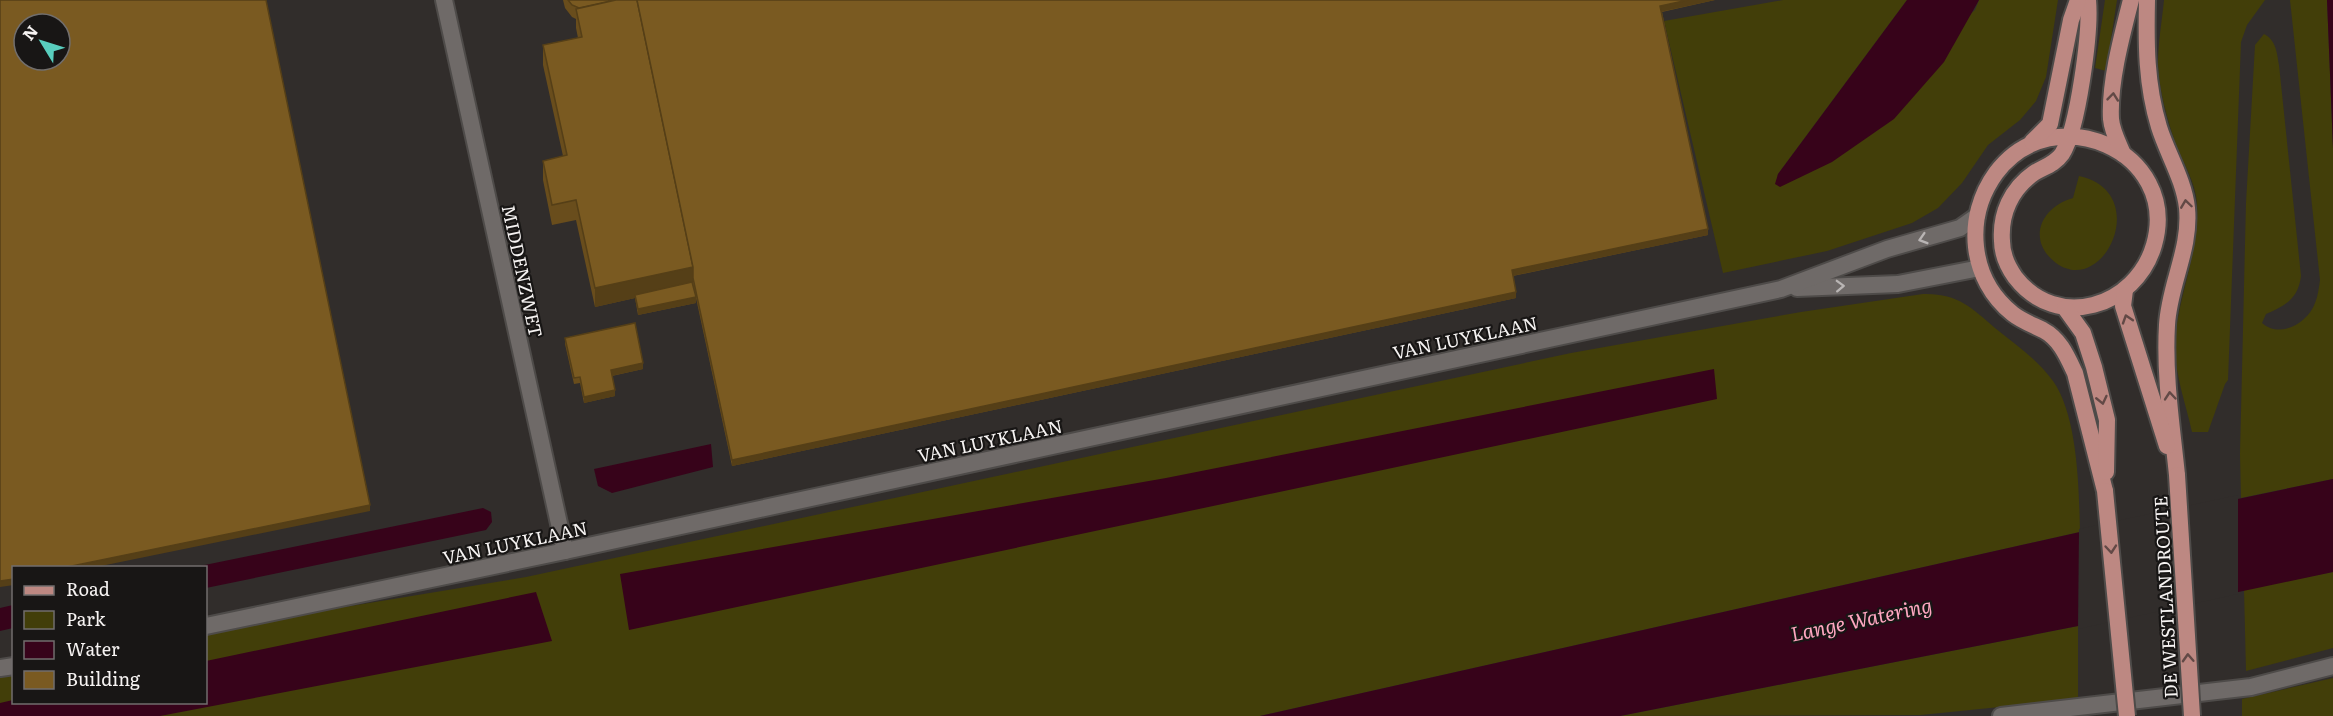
<svg xmlns="http://www.w3.org/2000/svg" width="2333" height="716" viewBox="0 0 2333 716" font-family="Literata,serif">
<style>
.green{fill:#423e09}
.water{fill:#37031a}
.pier{fill:#312d2b}
.lines{fill:none;stroke-linecap:round;stroke-linejoin:round}
.minor-casing{stroke:#4e4b49;stroke-width:20}
.tertiary-casing{stroke:#4e4b49;stroke-width:20}
.primary-casing{stroke:#4e4b49;stroke-width:20}
.minor{stroke:#6f6a68;stroke-width:16}
.tertiary{stroke:#6f6a68;stroke-width:16}
.primary{stroke:#bd8882;stroke-width:16}
.primary-bridge-casing{stroke:#4e4b49;stroke-width:20;stroke-linecap:butt}
.primary-bridge{stroke:#bd8882;stroke-width:16}
.wall{fill:#694d1c}
.shaded-wall{fill:#553f17}
.building{fill:#7a5a21;stroke:#553f17;stroke-width:1.5;fill-rule:evenodd}
.oneway{stroke:#624946}
.oneway2{stroke:#b9b5b4}
.labels{text-anchor:middle;dominant-baseline:central;stroke-width:4.5;stroke-linejoin:round;paint-order:stroke}
.street-label{font-size:18px;fill:#f6f3f2;stroke:#181615}
.water-label{font-size:20px;font-style:italic;fill:#fea6c0;stroke:#181615}
</style>
<rect width="100%" height="100%" fill="#312d2b"/>
<g class="green">
<polygon points="1783,0 1907,0 1778,174 1776,184 1975,10 1979,0 2058,0 2046,77 2036,101 2020,120 1988,145 1962,183 1938,208 1912,223 1827,251 1723,273 1664,21"/>
<polygon points="2105,0 2117,0 2106,71 2095,68"/>
<path d="M 2164,0 L 2265,0 L 2247,25 L 2241,42 L 2228,380 L 2225,384 L 2208,432 L 2192,432 C 2186,405 2175,375 2175,347 C 2176,298 2200,255 2197,204 C 2196,183 2183,163 2176,144 C 2167,120 2159,89 2158,64 C 2158,42 2162,21 2164,0 Z"/>
<path d="M 2290,0 L 2327,0 L 2333,148 L 2333,479 L 2241,498 L 2240,454 L 2246,203 L 2255,45 L 2264,34 C 2276,40 2277,53 2279,65 L 2301,276 C 2298,299 2286,305 2266,314 L 2262,323 C 2280,339 2308,323 2315,303 C 2318,296 2319,287 2320,280 Z"/>
<path d="M 2079,176 C 2153,192 2104,298 2056,263 C 2026,240 2041,207 2073,198 Z"/>
<path d="M 1923,294 C 1957,293 1971,307 1995,328 C 2015,344 2038,360 2053,381 C 2078,416 2079,490 2080,532 L 1260,716 L 0,716 L 0,663 L 13,661 L 14,702 L 206,702 L 206,630 L 526,577 L 1571,353 L 1801,312 Z"/>
<polygon points="2333,572 2333,648 2246,671 2244,589"/>
<polygon points="2078,626 2078,699 1921,715 1620,716"/>
<polygon points="2333,678 2333,716 2242,716 2242,699"/>
</g>
<g class="water">
<polygon points="1907,0 1979,0 1944,62 1894,119 1832,162 1780,187 1775,184 1778,174"/>
<polygon points="2327,0 2333,0 2333,148"/>
<polygon points="1714,369 1717,399 629,630 620,574 1166,478"/>
<polygon points="711,444 713,467 612,493 598,486 594,469"/>
<polygon points="2333,479 2333,572 2078,626 1620,716 1260,716 2080,532"/>
<polygon points="483,508 491,512 492,522 486,530 206,588 206,568 195,567"/>
<polygon points="536,592 552,641 160,716 0,716 0,703 13,700 14,702 206,702 206,661"/>
<polygon points="13,605 13,628 0,631 0,608"/>
</g>
<polygon class="pier" points="2238,495 2238,594 2078,629 2079,529"/>
<g class="lines">
<defs>
<g id="minor">
<polyline points="444,0 565,551"/>
<polyline points="2001,716 2251,687 2333,666"/>
</g>
<g id="tertiary">
<polyline points="1797,288 1898,284 1980,268"/>
<polyline points="206,626 565,551 1781,289 1887,249 1960,228 1977,216"/>
<polyline points="0,668 14,666"/>
</g>
<g id="primary">
<path d="M 2088,0 C 2091,31 2078,129 2062,154 C 2055,164 2044,167 2034,173 C 2011,189 2000,214 2002,241 C 2002,254 2008,267 2015,277 C 2057,332 2136,307 2154,245 C 2181,151 2053,96 1996,173 C 1964,217 1969,279 2013,314 C 2022,321 2033,325 2043,330 C 2060,339 2067,356 2075,373 L 2105,491"/>
<path d="M 2147,0 C 2146,44 2146,84 2159,127 C 2167,153 2184,180 2187,208 C 2191,249 2169,285 2167,325 C 2164,375 2172,426 2177,475"/>
<polyline points="2032,142 2050,124 2071,20 2078,0"/>
<path d="M 2123,154 C 2118,142 2112,131 2111,119 C 2109,83 2122,35 2131,0"/>
<polyline points="2125,290 2123,306 2167,446"/>
<polyline points="2065,308 2083,333 2094,367 2107,420 2106,472"/>
</g>
</defs>
<use href="#minor" class="minor-casing"/>
<use href="#tertiary" class="tertiary-casing"/>
<use href="#primary" class="primary-casing"/>
<use href="#minor" class="minor"/>
<use href="#tertiary" class="tertiary"/>
<use href="#primary" class="primary"/>
<defs>
<g id="primary-bridge">
<polyline points="2177,475 2192,716"/>
<polyline points="2105,491 2127,716"/>
</g>
</defs>
<use href="#primary-bridge" class="primary-bridge-casing"/>
<use href="#primary-bridge" class="primary-bridge"/>
</g>
<g class="wall">
<polygon points="563,0 1715,0 1662,12 1708,235 1513,276 1516,298 732,466 693,284 696,303 638,315 635,298 595,307 576,220 552,225 543,180 543,161 563,156 543,65 543,45 578,38 576,28 576,19 572,17 565,8"/>
<polygon points="565,338 643,369 612,376 615,396 584,403 580,383 574,384 565,344"/>
</g>
<g class="shaded-wall">
<polygon points="1688,0 1715,0 1660,12 1660,6"/>
<polygon points="1708,229 1708,235 1512,276 1512,270"/>
<polygon points="693,267 693,286 635,295 635,298 595,307 595,288"/>
<polygon points="1516,292 1516,298 732,466 732,460"/>
<polygon points="696,297 696,303 638,315 638,309"/>
<polygon points="643,363 643,369 611,376 611,370"/>
<polygon points="615,390 615,396 584,403 584,397"/>
<polygon points="370,505 370,511 96,567 67,567"/>
<polygon points="14,579 14,585 0,587 0,581"/>
</g>
<g class="building">
<path d="M 0,0 L 266,0 L 370,505 L 67,567 L 14,567 L 14,579 L 0,581 ZM 24,24 L 60,24 L 60,60 L 24,60 Z"/>
<polygon points="568,0 612,0 611,1 579,8 572,5"/>
<polygon points="616,0 637,0 693,267 595,288 576,200 552,205 543,161 567,155 543,45 582,37 576,9"/>
<polygon points="637,0 1688,0 1660,6 1708,229 1512,270 1516,292 732,460 693,278 693,267"/>
<polygon points="692,282 696,297 638,309 635,295"/>
<polygon points="635,323 643,363 611,370 615,390 584,397 580,377 574,378 565,338"/>
</g>
<defs><path id="oneway-chevron" d="M-2-3.5L2.5 0L-2 3.5" fill="none" stroke-width="1.6" stroke-linecap="round" stroke-linejoin="round" transform="scale(1.5)"/></defs>
<g class="oneway">
<use href="#oneway-chevron" transform="translate(2113 97) rotate(-84)"/>
<use href="#oneway-chevron" transform="translate(2186 204) rotate(-98)"/>
<use href="#oneway-chevron" transform="translate(2127 319) rotate(-108)"/>
<use href="#oneway-chevron" transform="translate(2170 396) rotate(-95)"/>
<use href="#oneway-chevron" transform="translate(2102 400) rotate(77)"/>
<use href="#oneway-chevron" transform="translate(2111 549) rotate(85)"/>
<use href="#oneway-chevron" transform="translate(2188 658) rotate(-93)"/>
</g>
<g class="oneway2">
<use href="#oneway-chevron" transform="translate(1923 239) rotate(163)"/>
<use href="#oneway-chevron" transform="translate(1840 286) rotate(-2)"/>
</g>
<g class="labels">
<g class="street-label">
<text transform="translate(523 271) rotate(78)">MIDDENZWET</text>
<text transform="translate(1465 337) rotate(-12)">VAN LUYKLAAN</text>
<text transform="translate(990 440) rotate(-12)">VAN LUYKLAAN</text>
<text transform="translate(515 542) rotate(-12)">VAN LUYKLAAN</text>
<text transform="translate(2165 597) rotate(-93)">DE WESTLANDROUTE</text>
</g>
<g class="water-label">
<text transform="translate(1861 618) rotate(-12)">Lange Watering</text>
</g>
</g>
<rect x="12" y="566" width="195" height="138" fill="#181615" stroke="#716e6d" stroke-width="1.5"/>
<rect x="24" y="586" width="30" height="9" fill="#bd8882" stroke="#716e6d" stroke-width="1.5"/>
<text x="66" y="596" font-size="18" fill="#f6f3f2">Road</text>
<rect x="24" y="611" width="30" height="18" fill="#423e09" stroke="#716e6d" stroke-width="1.5"/>
<text x="66" y="626" font-size="18" fill="#f6f3f2">Park</text>
<rect x="24" y="641" width="30" height="18" fill="#37031a" stroke="#716e6d" stroke-width="1.5"/>
<text x="66" y="656" font-size="18" fill="#f6f3f2">Water</text>
<rect x="24" y="671" width="30" height="18" fill="#7a5a21" stroke="#716e6d" stroke-width="1.5"/>
<text x="66" y="686" font-size="18" fill="#f6f3f2">Building</text>
<g transform="translate(42 42) rotate(308)"><circle r="28" fill="#181615" stroke="#716e6d" stroke-width="1.5"/>
<path d="M0-4.5L10 22L0 15L-10 22Z" fill="#59cebe"/>
<text y="-9" font-size="16" font-weight="bold" text-anchor="middle" fill="#f6f3f2">N</text>
</g>
</svg>
